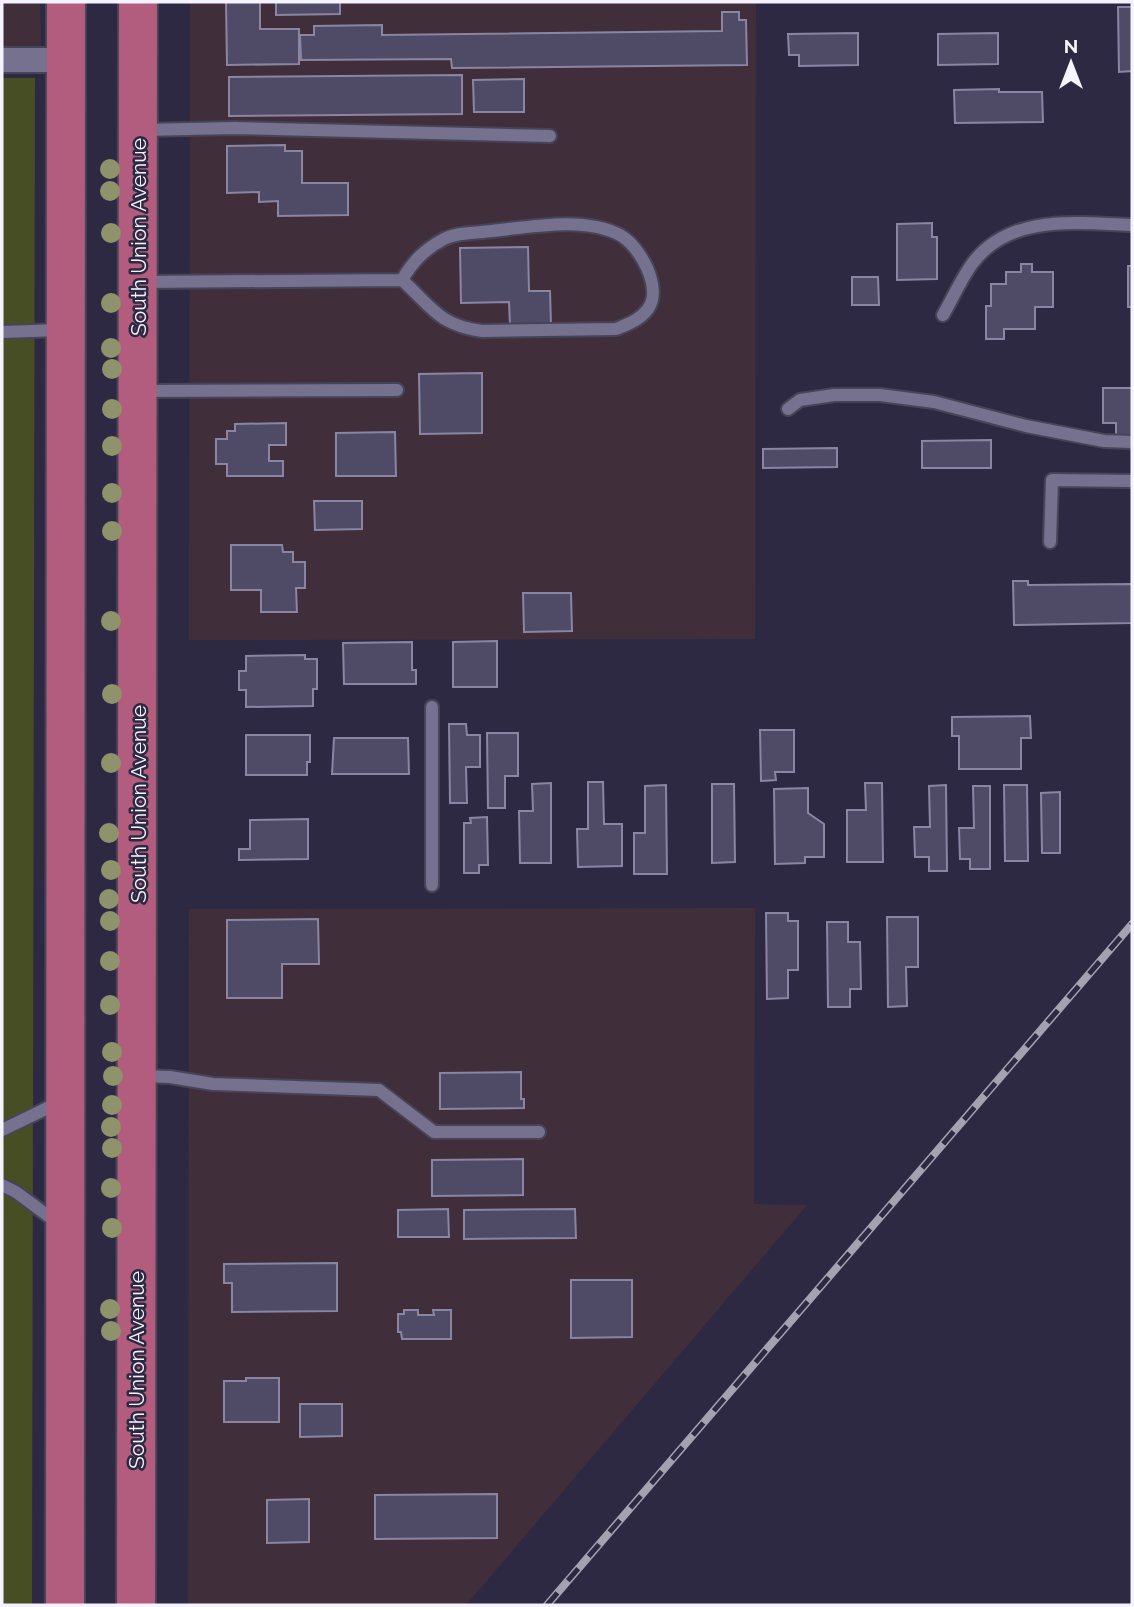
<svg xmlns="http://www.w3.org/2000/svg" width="1134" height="1607" viewBox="0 0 1134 1607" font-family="Raleway,sans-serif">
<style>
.commercial{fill:#402f3b}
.green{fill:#484e24}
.building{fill:#4f4a65;stroke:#8a85a3;stroke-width:2}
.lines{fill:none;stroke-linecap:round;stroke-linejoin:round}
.lane-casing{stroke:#484457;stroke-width:16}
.street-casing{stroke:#484457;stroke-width:28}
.primary-casing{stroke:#484457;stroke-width:42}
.lane{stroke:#75718e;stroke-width:12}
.street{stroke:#75718e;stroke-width:24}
.primary{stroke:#b35d7e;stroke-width:38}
.rail-casing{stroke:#a4a1b1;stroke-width:8}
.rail{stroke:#2e2942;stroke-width:5;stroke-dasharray:16;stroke-linecap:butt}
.tree{fill:#8f936c}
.labels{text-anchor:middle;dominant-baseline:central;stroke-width:5;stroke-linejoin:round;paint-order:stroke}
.street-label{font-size:21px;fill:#f5f3fd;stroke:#2e2942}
</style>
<rect width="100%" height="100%" fill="#2e2942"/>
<g class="commercial">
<polygon points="2,2 40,2 41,46 2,46"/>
<polygon points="190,2 756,2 755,639 189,640"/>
<polygon points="755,908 754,1204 807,1205 466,1605 188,1605 189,909"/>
</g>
<polygon class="green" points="2,78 35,78 32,1605 2,1605"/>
<g class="building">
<polygon points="226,2 260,2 260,29 299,29 299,64 227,65"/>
<polygon points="276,2 340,2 340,14 276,15"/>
<polygon points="1118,7 1132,7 1132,71 1119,72"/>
<polygon points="722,12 739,12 739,20 746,20 747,65 452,68 451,59 301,60 300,35 314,35 314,26 382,25 382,35 722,31"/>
<polygon points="858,33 858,65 799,66 799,55 789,55 788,34"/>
<polygon points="998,33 998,64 938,65 938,34"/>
<polygon points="462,75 462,114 229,116 229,77"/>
<polygon points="524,79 524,112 474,112 473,80"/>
<polygon points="999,89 999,92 1042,92 1043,122 955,123 954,90"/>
<polygon points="285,145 285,151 302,151 302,183 348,183 348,215 278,216 278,201 259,202 259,192 227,193 227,146"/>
<polygon points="932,223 932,237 937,237 937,279 897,280 897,224"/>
<polygon points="528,247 529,291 550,291 551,325 510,325 509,302 461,303 460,248"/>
<polygon points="1021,264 1032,264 1032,272 1053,272 1053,307 1035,307 1035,329 1004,329 1004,339 986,339 986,306 991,306 991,284 1006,284 1006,272 1021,272"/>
<rect x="1128" y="266" width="4" height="41"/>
<polygon points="852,277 878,277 879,305 852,305"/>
<polygon points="482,373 482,433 420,434 419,374"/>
<polygon points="1103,388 1132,388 1132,439 1116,439 1116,423 1103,423"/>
<polygon points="286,423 286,445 269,445 269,461 283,461 283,476 227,476 227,464 216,464 216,439 227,439 227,431 235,431 235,424"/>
<polygon points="395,432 396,476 336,476 336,433"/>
<polygon points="991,440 991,468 922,468 922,441"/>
<polygon points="837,448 837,467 763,468 763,449"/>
<polygon points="314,501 362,501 362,529 315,530"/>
<polygon points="231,545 282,545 283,552 293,552 293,562 305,562 305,588 296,588 297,612 261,612 261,590 231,590"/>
<polygon points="1013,581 1028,581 1028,585 1132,584 1132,623 1014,625"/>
<polygon points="523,593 571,593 572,631 524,632"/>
<polygon points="497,641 497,687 453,687 453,642"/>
<polygon points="412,642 412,670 416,670 416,684 344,684 343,643"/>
<polygon points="305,655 305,659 317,659 317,689 313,689 313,706 246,707 246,690 239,690 239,671 246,671 246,656"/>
<polygon points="1030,716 1031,738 1021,738 1021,769 959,769 959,736 952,736 952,717"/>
<polygon points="449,724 466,724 467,735 480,735 480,767 466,767 467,803 450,803"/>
<polygon points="760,730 794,730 794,772 775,772 776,780 761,781"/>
<polygon points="487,733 518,733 518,776 505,776 505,808 488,808"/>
<polygon points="246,735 310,735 310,762 307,762 307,775 246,775"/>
<polygon points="334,738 408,738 409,774 332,774"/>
<polygon points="588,782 603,782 604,824 622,824 622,866 578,867 577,829 588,829"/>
<polygon points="551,783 551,863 520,863 519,811 533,811 532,784"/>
<polygon points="865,783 882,783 883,862 847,862 847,810 866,810"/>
<polygon points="712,784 734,784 735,862 712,863"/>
<polygon points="666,785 667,874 634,874 634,833 645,833 645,786"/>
<polygon points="946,785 947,871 929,871 929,857 915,857 914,827 930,827 929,786"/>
<polygon points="1004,785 1027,785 1028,861 1005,861"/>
<polygon points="973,786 990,786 990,869 970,869 970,859 960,859 959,828 974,828"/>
<polygon points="808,788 808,813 824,824 824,857 805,857 805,863 775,864 774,789"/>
<polygon points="1060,792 1060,853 1042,853 1041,793"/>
<polygon points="487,817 488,865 479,865 479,873 464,873 464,823 471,823 470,818"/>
<polygon points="308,819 308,859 239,860 239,849 250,849 250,820"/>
<polygon points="766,913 788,913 788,921 798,921 798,970 788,970 788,998 767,999"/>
<polygon points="887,917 918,917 918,967 906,967 907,1006 888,1007"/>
<polygon points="318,919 319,964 282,964 282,998 227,998 227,920"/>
<polygon points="827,922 848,922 848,942 860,942 861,989 850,989 850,1007 828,1007"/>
<polygon points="521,1072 521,1099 524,1099 524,1108 440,1109 440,1073"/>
<polygon points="523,1159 523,1195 432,1196 432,1160"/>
<polygon points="448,1209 449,1237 398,1237 398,1210"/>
<polygon points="575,1209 576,1238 464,1239 464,1210"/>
<polygon points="337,1263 337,1311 232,1312 232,1283 224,1283 224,1264"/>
<polygon points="571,1280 632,1280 632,1337 571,1338"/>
<polygon points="404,1310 418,1310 418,1315 434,1315 433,1310 451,1310 451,1339 402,1339 401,1332 398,1332 398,1314 404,1314"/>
<polygon points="246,1378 279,1378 279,1422 224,1422 224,1381 246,1381"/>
<polygon points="300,1404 342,1404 342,1436 300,1437"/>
<polygon points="497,1494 497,1538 375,1539 375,1495"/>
<polygon points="309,1499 309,1542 267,1543 267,1500"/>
</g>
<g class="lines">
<defs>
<g id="lane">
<polyline points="142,130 235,128 550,136"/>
<path d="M 142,282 L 402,280 C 432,307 438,325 482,331 L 616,329 C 628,324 640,320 648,309 C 663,288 640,246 620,235 C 584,216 530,227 492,231 C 477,233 458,232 444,239 C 425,249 413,261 402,280"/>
<path d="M 943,315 C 953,298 961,279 972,264 C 1009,213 1079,223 1132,225"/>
<polyline points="2,332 62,330"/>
<polyline points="142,391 397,390"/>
<polyline points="788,409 800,400 834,395 880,395 934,402 1026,426 1104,441 1132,442"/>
<polyline points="1050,542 1052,480 1132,481"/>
<polyline points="432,707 432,885"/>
<polyline points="141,1076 170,1077 213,1084 379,1090 434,1132 539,1132"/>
<polyline points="2,1130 62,1101"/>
<polyline points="2,1185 16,1192 59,1224"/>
</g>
<polyline id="street" points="2,60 66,60"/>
<g id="primary">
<polyline points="65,1605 66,2"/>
<polyline points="136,1605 138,2"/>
</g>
</defs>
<use href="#lane" class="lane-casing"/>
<use href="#street" class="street-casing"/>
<use href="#primary" class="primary-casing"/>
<use href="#lane" class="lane"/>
<use href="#street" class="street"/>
<use href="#primary" class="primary"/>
<defs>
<polyline id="rail" points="547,1605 1132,924"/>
</defs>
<use href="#rail" class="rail-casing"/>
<use href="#rail" class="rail"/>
</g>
<g class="tree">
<circle cx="110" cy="169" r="10"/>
<circle cx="110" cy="191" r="10"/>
<circle cx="111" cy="233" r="10"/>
<circle cx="111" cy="303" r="10"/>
<circle cx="111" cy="348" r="10"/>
<circle cx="112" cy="369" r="10"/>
<circle cx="112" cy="409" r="10"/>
<circle cx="112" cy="446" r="10"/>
<circle cx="112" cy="493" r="10"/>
<circle cx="112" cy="531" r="10"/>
<circle cx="111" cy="621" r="10"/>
<circle cx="112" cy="694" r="10"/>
<circle cx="111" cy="763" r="10"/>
<circle cx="109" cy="833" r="10"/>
<circle cx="111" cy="870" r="10"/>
<circle cx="109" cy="899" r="10"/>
<circle cx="110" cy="921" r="10"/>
<circle cx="110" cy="961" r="10"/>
<circle cx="110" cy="1005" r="10"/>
<circle cx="112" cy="1052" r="10"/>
<circle cx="113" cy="1076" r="10"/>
<circle cx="112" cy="1105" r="10"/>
<circle cx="111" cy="1127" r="10"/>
<circle cx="112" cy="1148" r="10"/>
<circle cx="111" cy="1188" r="10"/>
<circle cx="112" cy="1228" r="10"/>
<circle cx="110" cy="1309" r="10"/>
<circle cx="111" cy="1331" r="10"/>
</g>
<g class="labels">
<g class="street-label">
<text transform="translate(138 237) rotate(-90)">South Union Avenue</text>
<text transform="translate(138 804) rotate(-90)">South Union Avenue</text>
<text transform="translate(136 1370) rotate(-90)">South Union Avenue</text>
</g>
</g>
<rect width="1134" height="1607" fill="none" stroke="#f5f3fd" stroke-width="7"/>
<g transform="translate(1071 63)" stroke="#2e2942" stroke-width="5" paint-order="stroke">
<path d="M0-5L12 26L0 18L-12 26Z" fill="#f5f3fd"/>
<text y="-10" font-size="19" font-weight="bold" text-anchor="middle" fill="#f5f3fd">N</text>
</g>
</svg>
